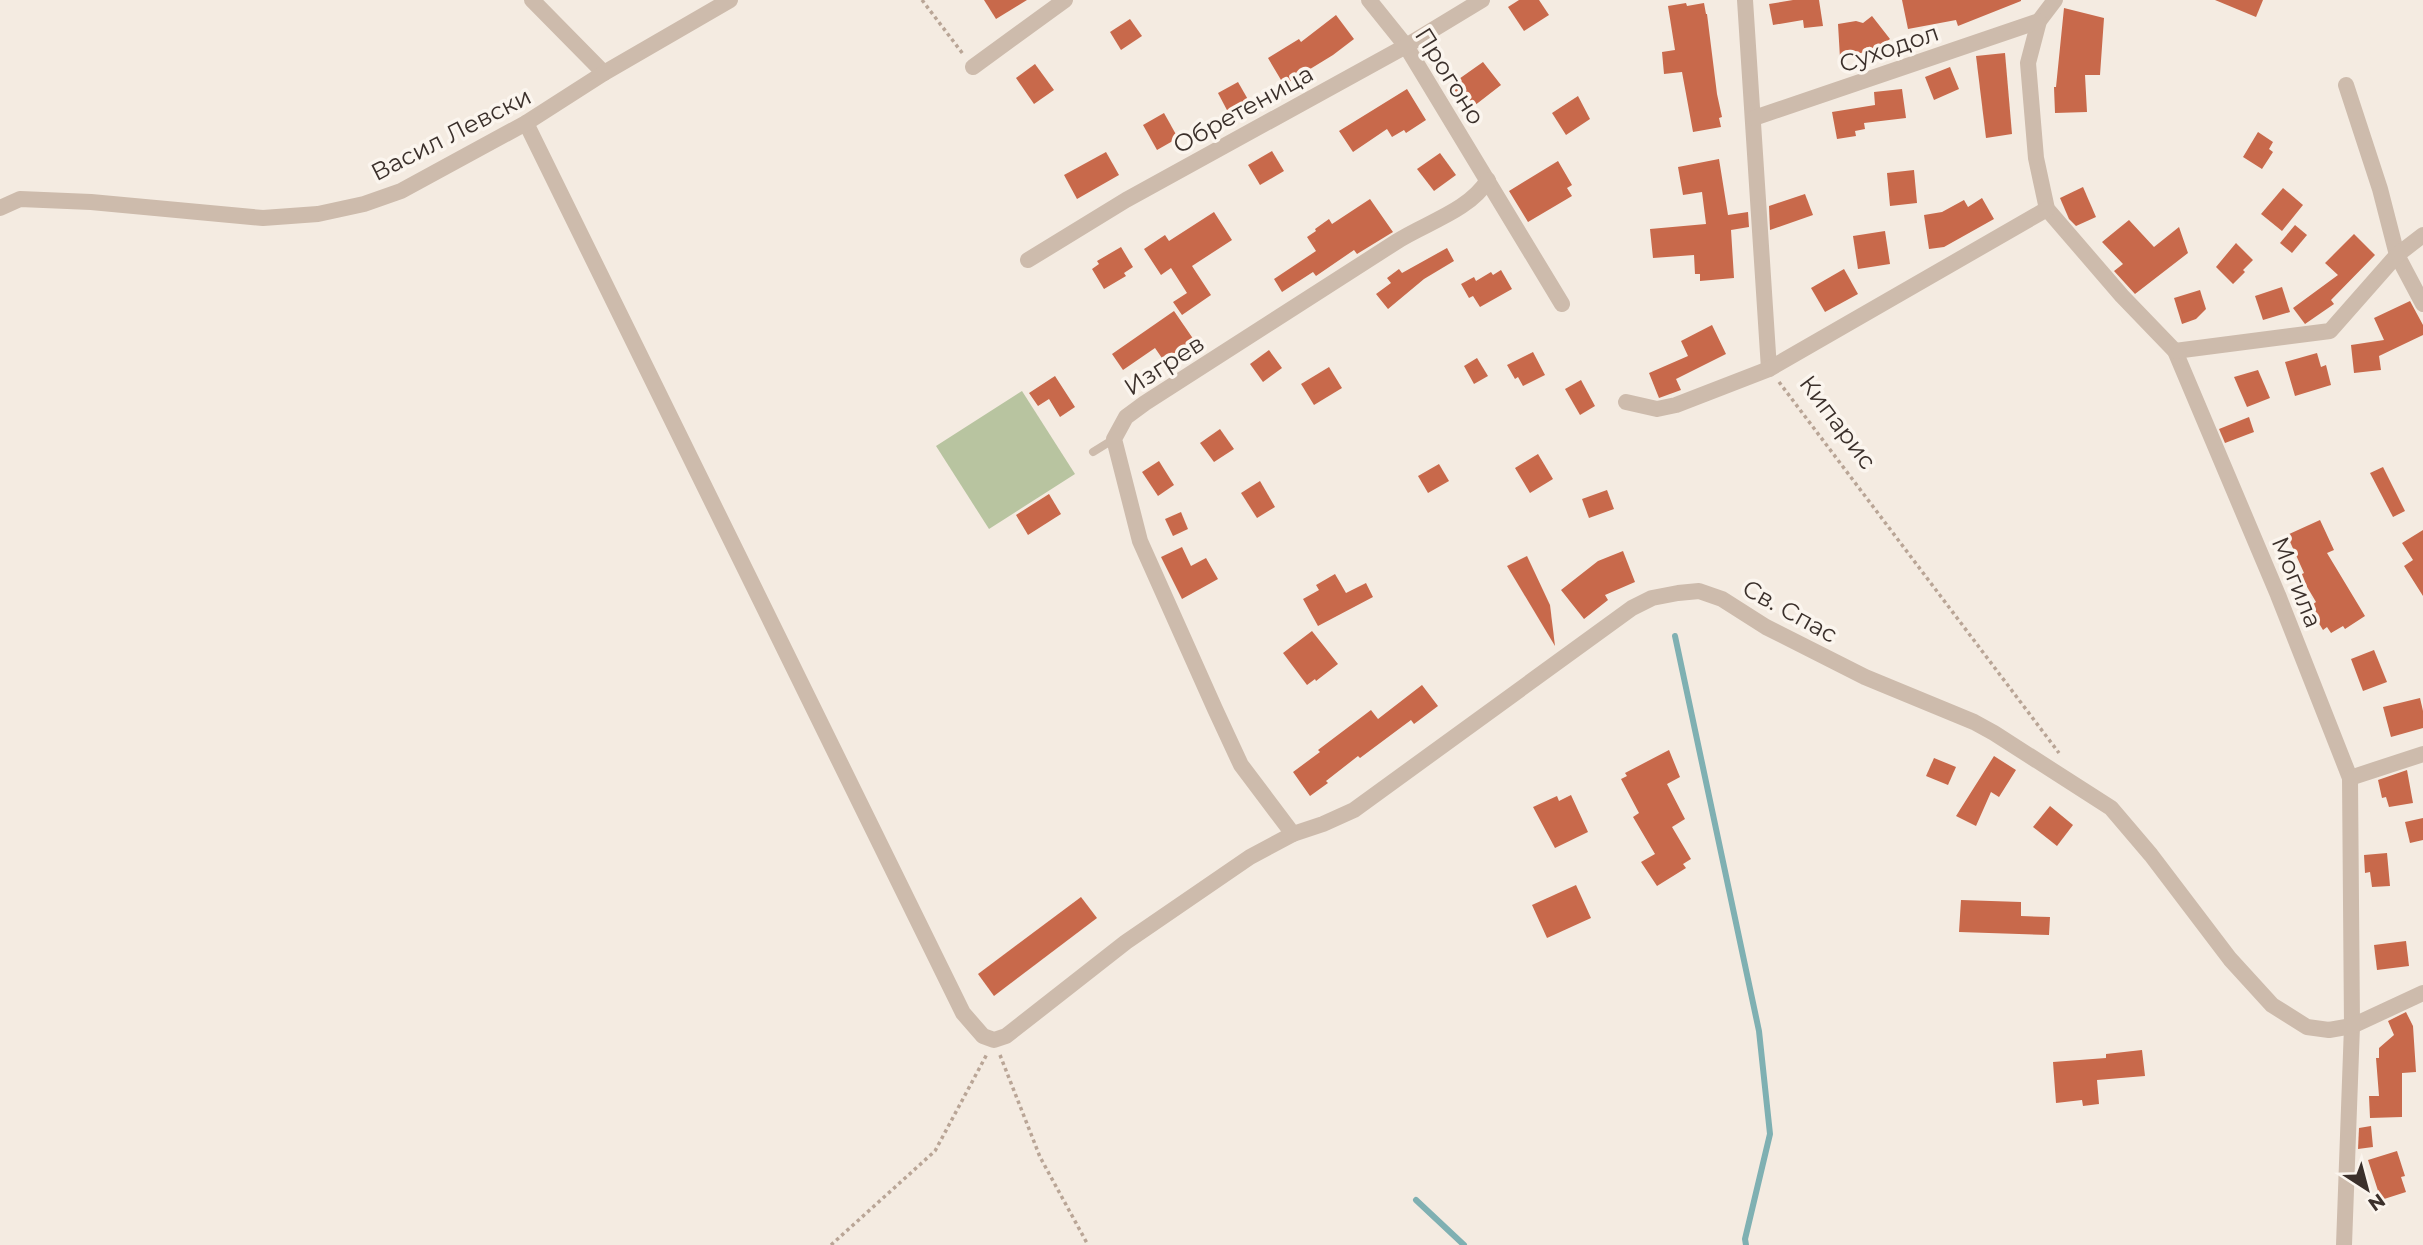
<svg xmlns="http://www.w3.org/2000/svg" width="2423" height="1245" viewBox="0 0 2423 1245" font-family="Montserrat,sans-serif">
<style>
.green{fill:#b8c4a0}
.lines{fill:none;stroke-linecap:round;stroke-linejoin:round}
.stream{stroke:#7fb0b2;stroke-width:6}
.building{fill:#c8694b}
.path{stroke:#b9a596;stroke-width:3.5;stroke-dasharray:3.5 3.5;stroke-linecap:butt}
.service{stroke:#cdbbac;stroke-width:8}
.minor{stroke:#cdbbac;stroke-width:16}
.labels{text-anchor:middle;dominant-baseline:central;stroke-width:7;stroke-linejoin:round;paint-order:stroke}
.street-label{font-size:24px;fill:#3b302b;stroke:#fbf5ee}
</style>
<rect width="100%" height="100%" fill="#f4ebe1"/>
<polygon class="green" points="1022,391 1075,474 989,529 936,446"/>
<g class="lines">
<g class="stream">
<polyline points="1675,636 1759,1031 1770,1134 1745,1239 1746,1245"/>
<polyline points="1416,1200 1464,1245"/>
</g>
</g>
<g class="building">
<polygon points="984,0 1027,0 996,19"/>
<polygon points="1519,0 1539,0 1549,15 1524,31 1508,7"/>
<polygon points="1793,0 1819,0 1823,26 1804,28 1803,20 1773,25 1769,4"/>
<polygon points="1902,0 2021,0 2021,1 1958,26 1956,20 1908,29"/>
<polygon points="2215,0 2263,0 2256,17"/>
<polygon points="1686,3 1687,6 1704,3 1706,14 1707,14 1717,94 1722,117 1719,118 1721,127 1693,132 1682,72 1664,74 1662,52 1675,50 1668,6"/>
<polygon points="2064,8 2104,18 2100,75 2085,75 2087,112 2055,113 2054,87 2056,87"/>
<polygon points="1336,15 1354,39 1333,55 1284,85 1268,58 1299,39 1301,42"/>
<polygon points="1872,16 1890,39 1877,49 1840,58 1838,24 1856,21 1863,23"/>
<polygon points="1130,19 1142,36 1121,50 1110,32"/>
<polygon points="2005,53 2012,134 1986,138 1976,56"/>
<polygon points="1483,62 1501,85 1474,106 1468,98 1462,103 1449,86"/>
<polygon points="1035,64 1054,90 1034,104 1016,78"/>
<polygon points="1950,67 1959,89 1934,100 1925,77"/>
<polygon points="1238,82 1250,103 1229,114 1218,93"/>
<polygon points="1407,89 1426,120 1406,133 1404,130 1392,137 1387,129 1353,152 1339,131"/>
<polygon points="1902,89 1906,118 1864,123 1865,129 1855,131 1856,136 1837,139 1832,112 1875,105 1874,92"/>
<polygon points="1578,96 1590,119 1566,135 1552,113"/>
<polygon points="1164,113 1178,138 1157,150 1143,125"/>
<polygon points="2258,132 2273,142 2269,149 2273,152 2262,169 2243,157"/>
<polygon points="1272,151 1284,171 1260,185 1248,165"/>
<polygon points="1106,152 1119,175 1077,199 1064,175"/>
<polygon points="1440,153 1456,175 1434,191 1417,169"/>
<polygon points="1719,159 1728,215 1748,212 1749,227 1731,230 1734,278 1700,281 1700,274 1695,274 1694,255 1653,258 1650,229 1706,224 1702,192 1683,195 1678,167"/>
<polygon points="1558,161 1572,185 1567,188 1572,196 1528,222 1509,191"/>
<polygon points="1914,170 1917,203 1890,206 1887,173"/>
<polygon points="2083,187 2096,217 2076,226 2069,219 2060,198"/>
<polygon points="2283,188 2303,205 2282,231 2261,214"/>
<polygon points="1805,194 1813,215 1770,230 1769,206"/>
<polygon points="1982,198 1994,219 1944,247 1929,249 1924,215 1942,212 1964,200 1968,207"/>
<polygon points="1370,199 1393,232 1357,254 1354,250 1316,276 1313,272 1282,292 1274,279 1316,251 1307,237 1316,231 1315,229 1329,219 1332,224"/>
<polygon points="1214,212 1232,240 1192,266 1211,295 1182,315 1173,302 1187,293 1171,268 1161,275 1144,249 1165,235 1169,241"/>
<polygon points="2129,220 2154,247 2179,227 2188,253 2135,294 2114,271 2123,264 2102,242"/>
<polygon points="2295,225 2307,235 2292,253 2280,243"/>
<polygon points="1885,231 1890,264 1858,269 1853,236"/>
<polygon points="2354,234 2375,255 2331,300 2334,304 2305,324 2293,308 2338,275 2325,263"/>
<polygon points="2236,243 2253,260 2243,270 2245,272 2233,284 2216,267"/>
<polygon points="1121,247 1133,267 1124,273 1126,276 1104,289 1092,269 1099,264 1097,261"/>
<polygon points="1447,248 1454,261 1424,279 1388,309 1376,294 1391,283 1387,278 1399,269 1402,273"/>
<polygon points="1844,269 1858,294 1825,312 1811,288"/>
<polygon points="1501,270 1512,289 1480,307 1473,296 1469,298 1461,284 1474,277 1476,281 1491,272 1493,275"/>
<polygon points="2282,287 2290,312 2263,320 2255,296"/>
<polygon points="2200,290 2206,309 2196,319 2182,324 2174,298"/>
<polygon points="2410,301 2423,325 2423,335 2379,356 2381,370 2354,373 2351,345 2384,340 2374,318"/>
<polygon points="1174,311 1194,340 1164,361 1155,348 1123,370 1112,354"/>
<polygon points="1712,325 1726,354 1676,379 1681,390 1659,398 1649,373 1688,356 1681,341"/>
<polygon points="1269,350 1282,368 1263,382 1250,364"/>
<polygon points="1533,352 1545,375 1523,386 1518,377 1515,379 1507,365"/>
<polygon points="2317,353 2321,367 2326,365 2331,385 2295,396 2285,362"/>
<polygon points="1477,358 1488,376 1474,384 1464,366"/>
<polygon points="1329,367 1342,388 1314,405 1301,384"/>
<polygon points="2258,370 2270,398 2247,407 2234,377"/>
<polygon points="1055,376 1075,407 1060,417 1049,399 1038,406 1029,393"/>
<polygon points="1581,380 1595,406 1580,415 1565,389"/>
<polygon points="2249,417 2254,432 2225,443 2219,429"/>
<polygon points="1220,429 1234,449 1214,462 1200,443"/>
<polygon points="1538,454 1553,479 1530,493 1515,468"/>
<polygon points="1159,461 1174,485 1158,496 1142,472"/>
<polygon points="1439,464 1449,481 1428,493 1418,476"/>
<polygon points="2383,467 2405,511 2393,517 2370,473"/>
<polygon points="1260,481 1275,507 1257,518 1241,493"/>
<polygon points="1607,490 1614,509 1589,518 1582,499"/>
<polygon points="1049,494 1061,514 1028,535 1016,515"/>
<polygon points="1181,512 1188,529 1173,536 1165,519"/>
<polygon points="2320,520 2334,550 2327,553 2365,616 2345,629 2343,626 2331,633 2327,627 2323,630 2309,607 2316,602 2300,575 2304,573 2287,535"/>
<polygon points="2423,530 2423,596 2404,566 2413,560 2402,543"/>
<polygon points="1182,547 1191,566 1206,558 1218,579 1182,599 1161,557"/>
<polygon points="1623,551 1635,582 1605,595 1608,600 1584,619 1561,590 1598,561"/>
<polygon points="1527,556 1550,605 1555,646 1507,566"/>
<polygon points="1335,574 1346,593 1366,583 1373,597 1318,626 1303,599 1319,590 1316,585"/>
<polygon points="1312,631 1338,664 1316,681 1315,679 1307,685 1283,653"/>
<polygon points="2374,650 2387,682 2363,691 2351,659"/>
<polygon points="1422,685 1438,706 1414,724 1411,720 1360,758 1358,756 1326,781 1328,783 1310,796 1293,772 1320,752 1318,750 1371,710 1378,719"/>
<polygon points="2420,698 2423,711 2423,728 2391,737 2383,707"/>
<polygon points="1669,750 1680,777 1667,784 1685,819 1672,827 1691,859 1683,864 1686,868 1657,886 1641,862 1655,854 1633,817 1639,813 1621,779 1627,776 1625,773"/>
<polygon points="1994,756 2016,770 1999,797 1991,792 1976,826 1956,816"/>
<polygon points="1934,758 1956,767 1948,785 1926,776"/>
<polygon points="2407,770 2413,803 2389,807 2386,797 2382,798 2378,780"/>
<polygon points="1571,795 1588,832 1555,848 1533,807 1557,796 1559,801"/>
<polygon points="2050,806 2073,825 2057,846 2033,827"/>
<polygon points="2423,818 2423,840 2410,843 2405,822"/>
<polygon points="2387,853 2390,886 2372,887 2370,872 2365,873 2364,855"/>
<polygon points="1576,885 1591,918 1547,938 1532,905"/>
<polygon points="1081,897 1097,918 994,996 978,974"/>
<polygon points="1961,900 2021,902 2021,916 2050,917 2049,935 1959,932"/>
<polygon points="2406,941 2409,966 2377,970 2374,945"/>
<polygon points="2406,1012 2413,1026 2416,1072 2402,1073 2402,1117 2370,1118 2369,1096 2379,1096 2376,1058 2379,1058 2379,1048 2394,1035 2388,1021"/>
<polygon points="2142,1050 2145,1076 2097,1080 2099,1104 2083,1106 2082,1100 2056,1103 2053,1062 2106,1058 2106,1054"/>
<polygon points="2371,1126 2373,1147 2358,1149 2359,1128"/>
<polygon points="2397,1151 2405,1176 2401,1177 2406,1192 2381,1200 2368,1160"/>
</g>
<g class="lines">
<g class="path">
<polyline points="922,0 963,54"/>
<polyline points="1779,382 2059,753"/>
<polyline points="1000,1055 1040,1157 1088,1245"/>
<polyline points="831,1245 935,1151 987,1054"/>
</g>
<polyline class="service" points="1093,452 1114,439"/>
<g class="minor">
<polyline points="532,0 604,73"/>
<polyline points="1369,0 1406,46 1562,304"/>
<polyline points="1745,0 1769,369"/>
<polyline points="2055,0 2039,21 2028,63 2036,158 2047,209 2122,296 2175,351 2278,595 2350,778 2352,1026 2344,1245"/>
<polyline points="973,67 1065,0"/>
<polyline points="2346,85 2380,189 2397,255 2423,304"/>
<polyline points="1754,118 2039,21"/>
<polyline points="526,123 963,1013 983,1036 994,1040 1006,1036 1126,942 1250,857 1293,834"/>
<path d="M 1488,180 C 1469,211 1425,223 1396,242 C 1312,295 1229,350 1145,403 L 1126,417 L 1114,439 L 1140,541 L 1215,709 L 1241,765 L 1293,834 L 1323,824 L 1354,810 L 1632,608 L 1652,598 L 1678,593 L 1699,591 L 1722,599 L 1766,627 L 1865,677 L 1974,722 L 1994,733 L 2111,808 L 2151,855 L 2230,959 L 2272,1005 L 2307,1027 L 2329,1030 L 2352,1026 L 2423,993"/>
<polyline points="0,208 20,199 91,202 263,218 318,214 364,204 401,191 526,123 604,73 730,0"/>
<polyline points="1028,260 1126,200 1406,46 1482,0"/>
<polyline points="2175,351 2330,331 2397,255 2423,235"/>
<polyline points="1626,402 1657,409 1676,405 1769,369 2047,209"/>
<polyline points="2350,778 2423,754"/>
</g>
</g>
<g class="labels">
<g class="street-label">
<text transform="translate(1889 48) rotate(-19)">Суходол</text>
<text transform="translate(1450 76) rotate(58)">Прогоно</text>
<text transform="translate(1243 109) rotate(-29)">Обретеница</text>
<text transform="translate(451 134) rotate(-27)">Васил Левски</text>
<text transform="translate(1164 365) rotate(-33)">Изгрев</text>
<text transform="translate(1838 422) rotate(53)">Кипарис</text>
<text transform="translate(2297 582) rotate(68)">Могила</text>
<text transform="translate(1790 611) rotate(29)">Св. Спас</text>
</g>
</g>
<g transform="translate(2367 1189) rotate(144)" stroke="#fbf5ee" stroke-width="5" paint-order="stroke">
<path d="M0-5L12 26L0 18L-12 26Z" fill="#3b302b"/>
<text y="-10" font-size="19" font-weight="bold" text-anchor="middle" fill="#3b302b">N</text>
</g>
</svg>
